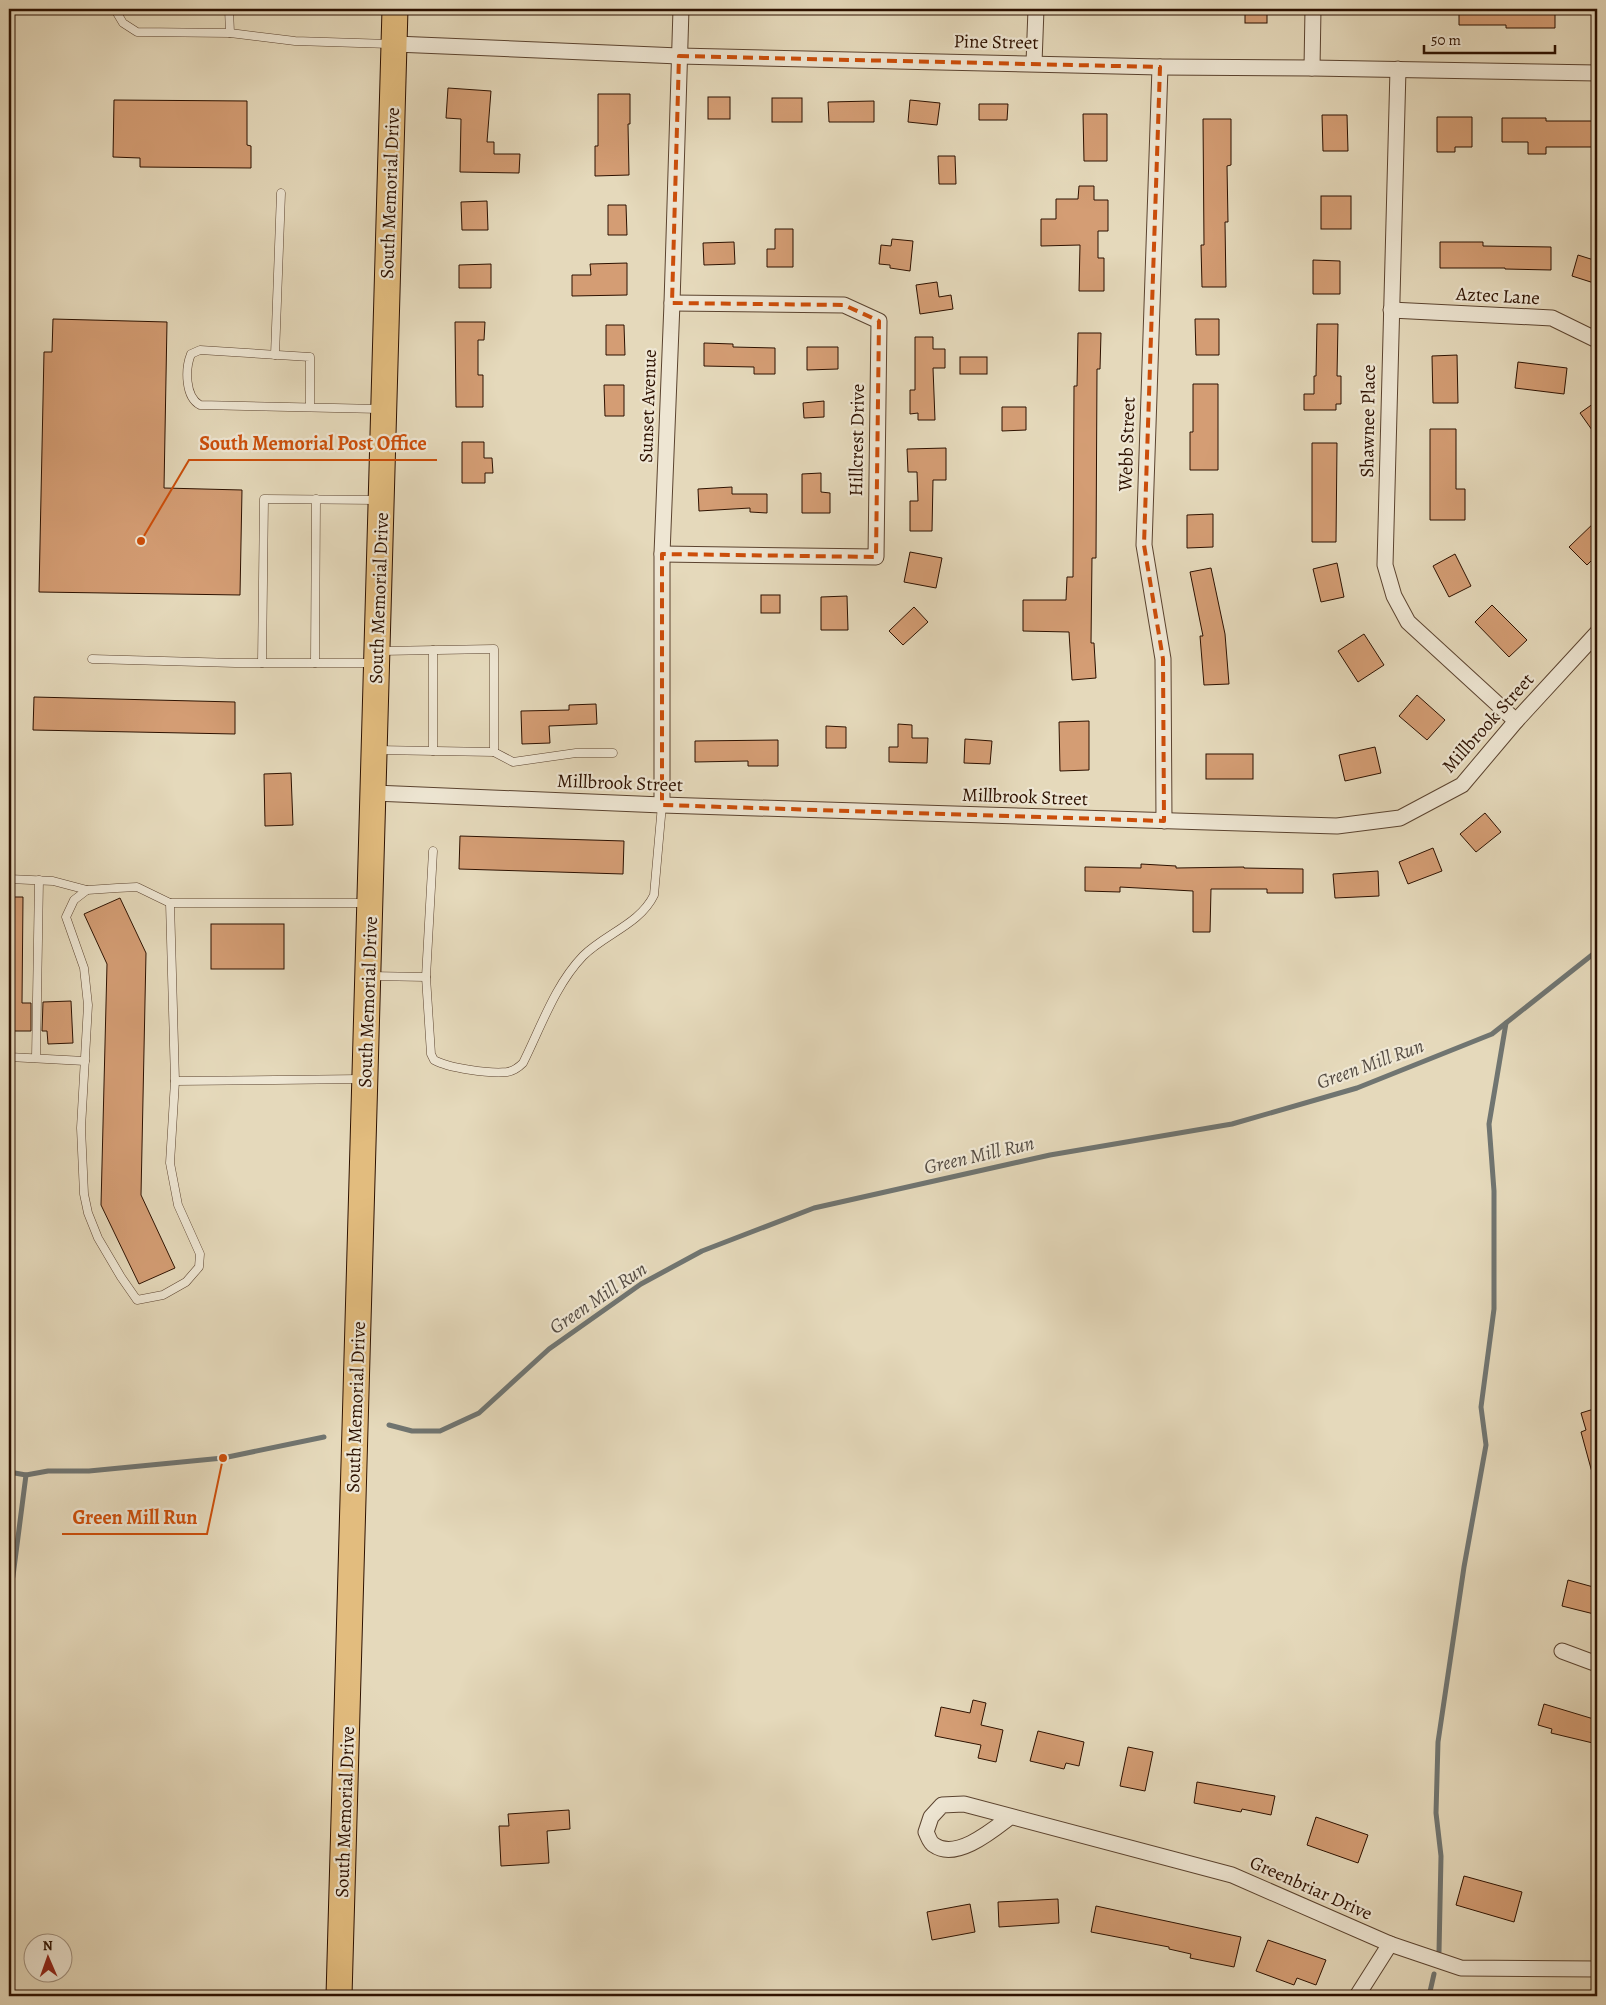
<svg xmlns="http://www.w3.org/2000/svg" width="1606" height="2005" viewBox="0 0 1606 2005" font-family="Alegreya,serif">
<style>
.lines{fill:none;stroke-linecap:round;stroke-linejoin:round}
.stream{stroke:#707571;stroke-width:5}
.building{fill:#d49d74;stroke:#2d1100}
.service-casing{stroke:#5b432f;stroke-width:9}
.minor-casing{stroke:#5b432f;stroke-width:17}
.primary-casing{stroke:#2d1100;stroke-width:27}
.service{stroke:#eee6d3;stroke-width:8}
.minor{stroke:#eee6d3;stroke-width:15}
.primary{stroke:#e2bc7e;stroke-width:25}
.marked{fill:none;stroke:#cc4e0a;stroke-width:4;stroke-dasharray:10 6;stroke-linejoin:round}
.labels{text-anchor:middle;dominant-baseline:central;stroke-width:4.5;stroke-linejoin:round;paint-order:stroke}
.street-label{font-size:19px;fill:#2d1100;stroke:#eee6d3}
.water-label{font-size:20px;font-style:italic;fill:#544b42;stroke:#eee6d3}
.leader{fill:none;stroke:#cc4e0a;stroke-width:2}
.callout-dot{fill:#cc4e0a;stroke:#eee6d3;stroke-width:2}
.callout-label{font-size:20px;text-anchor:middle;font-weight:bold;fill:#cc4e0a;stroke:#eee6d3;stroke-width:4.5;stroke-linejoin:round;paint-order:stroke}
</style>
<rect width="100%" height="100%" fill="#e5d9bb"/>
<filter id="stains"><feTurbulence type="fractalNoise" baseFrequency=".004" numOctaves="4"/><feColorMatrix values="0 0 0 0 .2 0 0 0 0 .09 0 0 0 0 .02 0 0 0 .5 -.17"/></filter>
<radialGradient id="worn" r=".72"><stop offset=".6" stop-color="#630" stop-opacity="0"/><stop offset="1" stop-color="#630" stop-opacity=".3"/></radialGradient>
<g class="lines">
<g class="stream">
<polyline points="389,1425 412,1431 440,1431 479,1413 549,1349 641,1284 702,1251 814,1208 1050,1155 1232,1124 1357,1088 1492,1034 1597,951"/>
<polyline points="9,1472 26,1475 48,1471 89,1471 223,1458 324,1437"/>
<polyline points="9,1595 13,1576 26,1475"/>
<polyline points="1439,1952 1441,1856 1436,1813 1438,1742 1464,1567 1486,1445 1481,1407 1494,1309 1494,1191 1489,1124 1506,1023"/>
<polyline points="1429,1996 1434,1974"/>
</g>
</g>
<g class="building">
<rect x="1245" y="9" width="22" height="14"/>
<polygon points="1459,9 1555,9 1555,28 1506,28 1506,25 1459,25"/>
<polygon points="448,88 491,91 487,142 494,142 494,154 520,154 519,173 460,172 461,119 446,118"/>
<polygon points="598,94 630,94 630,124 628,124 629,175 595,176 595,146 598,146"/>
<rect x="708" y="97" width="22" height="22"/>
<rect x="772" y="98" width="30" height="24"/>
<polygon points="114,100 247,101 247,145 251,146 251,168 140,167 140,158 113,157"/>
<polygon points="910,100 940,103 937,125 908,122"/>
<polygon points="874,101 874,122 829,122 828,102"/>
<polygon points="979,104 1008,104 1007,120 979,120"/>
<polygon points="1083,114 1107,114 1107,161 1084,161"/>
<polygon points="1322,115 1347,115 1348,151 1323,151"/>
<polygon points="1437,117 1472,117 1472,147 1455,147 1455,152 1437,152"/>
<polygon points="1502,118 1546,118 1546,121 1597,121 1597,147 1546,147 1546,154 1528,154 1528,142 1502,142"/>
<polygon points="1203,119 1231,119 1231,165 1227,166 1228,222 1225,222 1226,287 1202,287 1201,245 1204,245"/>
<polygon points="938,156 955,156 956,184 939,184"/>
<polygon points="1079,186 1094,186 1094,200 1108,200 1108,231 1098,231 1098,258 1104,258 1104,291 1079,291 1080,245 1041,246 1041,219 1056,219 1056,199 1078,199"/>
<rect x="1321" y="196" width="30" height="33"/>
<polygon points="487,201 488,230 462,230 461,202"/>
<polygon points="608,205 626,205 627,235 608,235"/>
<polygon points="775,229 793,229 793,267 767,267 767,249 775,249"/>
<polygon points="892,239 913,241 910,271 890,268 890,265 879,264 881,245 891,246"/>
<polygon points="734,242 735,264 704,265 703,243"/>
<polygon points="1440,242 1483,242 1483,246 1551,247 1551,270 1505,269 1505,268 1440,268"/>
<polygon points="1578,255 1597,261 1597,284 1572,276"/>
<polygon points="1313,260 1340,261 1340,294 1313,294"/>
<polygon points="627,263 627,295 572,296 572,275 591,275 590,264"/>
<polygon points="491,264 491,288 459,288 459,265"/>
<polygon points="937,282 939,297 951,295 953,309 920,314 916,285"/>
<polygon points="53,319 167,322 164,488 242,490 240,595 39,592 44,352 52,352"/>
<polygon points="1195,319 1219,319 1219,355 1196,355"/>
<polygon points="455,322 485,322 484,340 478,340 478,375 483,375 483,407 456,407"/>
<polygon points="1317,324 1338,324 1337,376 1341,376 1341,404 1336,404 1336,410 1304,410 1304,394 1314,394 1314,376 1316,376"/>
<polygon points="606,325 624,325 625,355 606,355"/>
<polygon points="1078,333 1101,333 1100,369 1097,369 1096,558 1092,558 1091,643 1094,643 1096,678 1072,680 1069,632 1023,631 1023,600 1066,600 1067,577 1073,577 1074,386 1077,386"/>
<polygon points="915,337 933,337 933,349 945,349 945,368 933,368 935,420 918,420 918,413 910,414 910,390 915,390"/>
<polygon points="704,343 733,344 733,347 775,348 775,374 754,374 754,367 704,366"/>
<polygon points="807,347 838,347 838,369 807,370"/>
<polygon points="1457,355 1458,403 1433,403 1432,356"/>
<rect x="960" y="357" width="27" height="17"/>
<polygon points="1518,362 1567,368 1564,394 1515,388"/>
<polygon points="1193,384 1218,384 1218,470 1190,470 1190,432 1193,432"/>
<polygon points="604,385 624,385 624,416 605,416"/>
<polygon points="824,401 824,417 804,418 803,403"/>
<polygon points="1597,401 1597,437 1580,413"/>
<polygon points="1002,407 1026,407 1026,430 1002,431"/>
<polygon points="1430,429 1456,429 1456,489 1465,489 1465,520 1430,520"/>
<polygon points="462,442 484,442 484,458 492,458 493,473 485,473 485,483 462,483"/>
<polygon points="1312,443 1337,443 1336,542 1312,542"/>
<polygon points="946,448 946,480 933,480 932,531 910,531 910,501 918,501 917,472 908,472 907,449"/>
<polygon points="821,473 821,492 830,493 830,513 802,513 802,474"/>
<polygon points="732,487 732,494 767,494 767,513 750,512 750,508 699,511 698,489"/>
<polygon points="1213,514 1213,547 1187,548 1187,515"/>
<polygon points="1597,520 1597,555 1587,565 1569,547"/>
<polygon points="910,552 942,558 936,588 904,582"/>
<polygon points="1455,554 1471,586 1449,597 1433,566"/>
<polygon points="1337,563 1344,597 1321,602 1313,569"/>
<polygon points="1211,568 1225,634 1229,684 1204,685 1200,636 1203,636 1190,572"/>
<rect x="761" y="595" width="19" height="18"/>
<polygon points="847,596 848,630 821,630 821,597"/>
<polygon points="1492,605 1527,640 1509,657 1475,622"/>
<polygon points="914,607 928,622 903,645 889,631"/>
<polygon points="1364,634 1384,665 1358,682 1338,651"/>
<polygon points="1417,695 1445,720 1427,740 1399,716"/>
<polygon points="34,697 235,702 235,734 33,730"/>
<polygon points="596,704 597,724 549,726 550,743 522,744 521,711 569,710 569,705"/>
<polygon points="1089,721 1089,770 1060,771 1059,722"/>
<polygon points="898,724 912,725 912,738 928,738 927,763 889,762 889,747 898,747"/>
<polygon points="826,726 846,727 846,748 826,748"/>
<polygon points="965,739 992,741 990,764 964,763"/>
<polygon points="778,740 778,766 748,766 748,761 695,762 695,741"/>
<polygon points="1375,747 1381,773 1345,781 1339,755"/>
<rect x="1206" y="754" width="47" height="25"/>
<polygon points="291,773 293,825 265,826 264,774"/>
<polygon points="1485,813 1501,832 1476,852 1460,834"/>
<polygon points="460,836 624,841 623,874 459,869"/>
<polygon points="1433,848 1442,871 1408,884 1399,862"/>
<polygon points="1141,864 1176,866 1176,868 1244,867 1244,868 1303,869 1303,893 1267,893 1267,889 1211,889 1210,932 1193,932 1193,891 1120,887 1120,892 1085,891 1085,867 1141,868"/>
<polygon points="1378,871 1379,896 1335,898 1333,874"/>
<polygon points="9,897 23,897 22,1003 31,1003 31,1031 9,1031"/>
<polygon points="120,898 146,953 141,1195 175,1268 139,1284 101,1205 107,964 84,914"/>
<rect x="211" y="924" width="73" height="45"/>
<polygon points="71,1001 73,1043 48,1044 47,1031 42,1031 43,1002"/>
<polygon points="1597,1408 1597,1475 1593,1476 1581,1432 1586,1430 1581,1413"/>
<polygon points="1568,1580 1597,1588 1597,1602 1594,1614 1562,1606"/>
<polygon points="973,1700 986,1703 981,1725 1003,1730 996,1762 978,1758 981,1745 935,1736 941,1707 970,1713"/>
<polygon points="1544,1704 1597,1720 1597,1744 1551,1733 1552,1729 1538,1725"/>
<polygon points="1038,1731 1084,1742 1079,1766 1066,1763 1064,1769 1030,1761"/>
<polygon points="1128,1747 1153,1752 1145,1791 1120,1786"/>
<polygon points="1197,1782 1275,1796 1271,1815 1242,1809 1241,1812 1194,1803"/>
<polygon points="569,1810 570,1829 547,1831 549,1863 501,1866 499,1826 509,1826 508,1814"/>
<polygon points="1316,1817 1368,1835 1358,1863 1307,1845"/>
<polygon points="1464,1876 1522,1892 1514,1922 1456,1905"/>
<polygon points="1058,1899 1059,1923 999,1927 998,1902"/>
<polygon points="970,1904 975,1932 932,1940 927,1912"/>
<polygon points="1096,1906 1241,1937 1234,1967 1190,1958 1191,1954 1169,1949 1169,1947 1091,1932"/>
<polygon points="1268,1940 1326,1960 1316,1985 1297,1978 1294,1985 1256,1971"/>
</g>
<g class="lines">
<defs>
<g id="service">
<polyline points="117,9 117,13 123,23 137,32 230,33 295,41 390,44"/>
<polyline points="229,9 230,33"/>
<polyline points="275,355 281,193"/>
<path d="M 310,407 L 310,357 L 200,350 L 191,354 C 185,369 185,397 200,405 L 380,409"/>
<polyline points="433,650 433,751"/>
<polyline points="92,659 235,663 373,663"/>
<polyline points="262,663 264,499 378,500"/>
<polyline points="315,663 316,499"/>
<polyline points="377,750 494,752 494,649 381,651"/>
<polyline points="494,752 513,762 576,753 613,753"/>
<path d="M 433,851 L 426,977 L 431,1054 L 434,1060 C 448,1068 490,1074 507,1072 C 514,1071 519,1067 523,1063 C 541,1027 555,985 583,956 C 605,934 640,924 654,895 L 662,805"/>
<polyline points="9,879 53,881 87,890"/>
<polyline points="170,903 175,1081 361,1079"/>
<polyline points="371,976 426,977"/>
<polyline points="9,1057 85,1061"/>
<polyline points="36,1058 39,880"/>
<polyline points="175,1081 170,1163 178,1205 200,1254 199,1267 186,1282 163,1295 137,1300 121,1277 98,1238 88,1213 84,1194 81,1128 88,1005 84,968 66,917 74,900 87,890 117,888 137,887 170,903 367,903"/>
</g>
<g id="minor">
<polyline points="395,44 679,56 1160,67 1312,68 1597,73"/>
<polyline points="1034,63 1036,9"/>
<polyline points="1160,67 1144,545 1163,659 1164,821"/>
<polyline points="1312,68 1313,9"/>
<polyline points="1398,69 1385,565 1394,596 1408,622 1516,721"/>
<polyline points="1391,310 1552,318 1597,340"/>
<polyline points="662,554 876,557 879,321 844,305 672,303"/>
<polyline points="374,793 662,805 1337,826 1400,818 1462,785 1516,721 1597,633"/>
<polyline points="662,805 662,554 672,303 681,9"/>
<polyline points="1562,1651 1597,1664"/>
<path d="M 1010,1817 C 993,1830 956,1861 934,1845 C 930,1843 928,1836 926,1832 L 931,1817 L 942,1805 L 964,1804 L 1232,1875 L 1390,1944 L 1461,1968 L 1597,1969"/>
<polyline points="1357,1996 1390,1944"/>
</g>
<polyline id="primary" points="339,1996 395,9"/>
</defs>
<use href="#service" class="service-casing"/>
<use href="#minor" class="minor-casing"/>
<use href="#primary" class="primary-casing"/>
<use href="#service" class="service"/>
<use href="#minor" class="minor"/>
<use href="#primary" class="primary"/>
</g>
<path class="marked" d="M 679,56 L 1160,67 L 1144,545 L 1163,659 L 1164,821 L 662,805 L 662,554 L 876,557 L 879,321 L 844,305 L 672,303 Z"/>
<g class="labels">
<g class="street-label">
<text transform="translate(996 42) rotate(1)">Pine Street</text>
<text transform="translate(390 193) rotate(-88)">South Memorial Drive</text>
<text transform="translate(1498 296) rotate(3)">Aztec Lane</text>
<text transform="translate(648 406) rotate(-88)">Sunset Avenue</text>
<text transform="translate(1368 421) rotate(-89)">Shawnee Place</text>
<text transform="translate(857 440) rotate(-89)">Hillcrest Drive</text>
<text transform="translate(1127 444) rotate(-88)">Webb Street</text>
<text transform="translate(379 598) rotate(-88)">South Memorial Drive</text>
<text transform="translate(1488 723) rotate(-48)">Millbrook Street</text>
<text transform="translate(620 783) rotate(2)">Millbrook Street</text>
<text transform="translate(1025 797) rotate(2)">Millbrook Street</text>
<text transform="translate(368 1002) rotate(-88)">South Memorial Drive</text>
<text transform="translate(356 1407) rotate(-88)">South Memorial Drive</text>
<text transform="translate(345 1812) rotate(-88)">South Memorial Drive</text>
<text transform="translate(1311 1888) rotate(24)">Greenbriar Drive</text>
</g>
<g class="water-label">
<text transform="translate(1370 1064) rotate(-20)">Green Mill Run</text>
<text transform="translate(979 1155) rotate(-13)">Green Mill Run</text>
<text transform="translate(598 1298) rotate(-34)">Green Mill Run</text>
</g>
</g>
<path class="leader" d="M141 541L189 460H437M223 1458L207 1534H62"/>
<g class="callout-dot">
<circle cx="141" cy="541" r="5"/>
<circle cx="223" cy="1458" r="5"/>
</g>
<g class="callout-label">
<text x="313" y="450">South Memorial Post Office</text>
<text x="135" y="1524">Green Mill Run</text>
</g>
<rect width="1606" height="2005" fill="none" stroke="#e5d9bb" stroke-width="30"/>
<rect x="10" y="10" width="1586" height="1985" fill="none" stroke="#2d1100" stroke-width="2.5"/>
<rect x="15" y="15" width="1576" height="1975" fill="none" stroke="#2d1100"/>
<g transform="translate(48 1958) rotate(358)"><circle r="24" fill="#eee6d3" stroke="#a1917f"/>
<path d="M0-4L9 19L0 12L-9 19Z" fill="#8f2418"/>
<text y="-8" font-size="14" font-weight="bold" text-anchor="middle" fill="#2d1100">N</text>
</g>
<path d="M1424 45v8h131v-8" fill="none" stroke="#2d1100" stroke-width="2.5"/>
<text x="1431" y="45" font-size="15" fill="#2d1100" stroke="#eee6d3" stroke-width="4" paint-order="stroke">50 m</text>
<rect width="100%" height="100%" filter="url(#stains)"/>
<rect width="100%" height="100%" fill="url(#worn)"/>
</svg>
